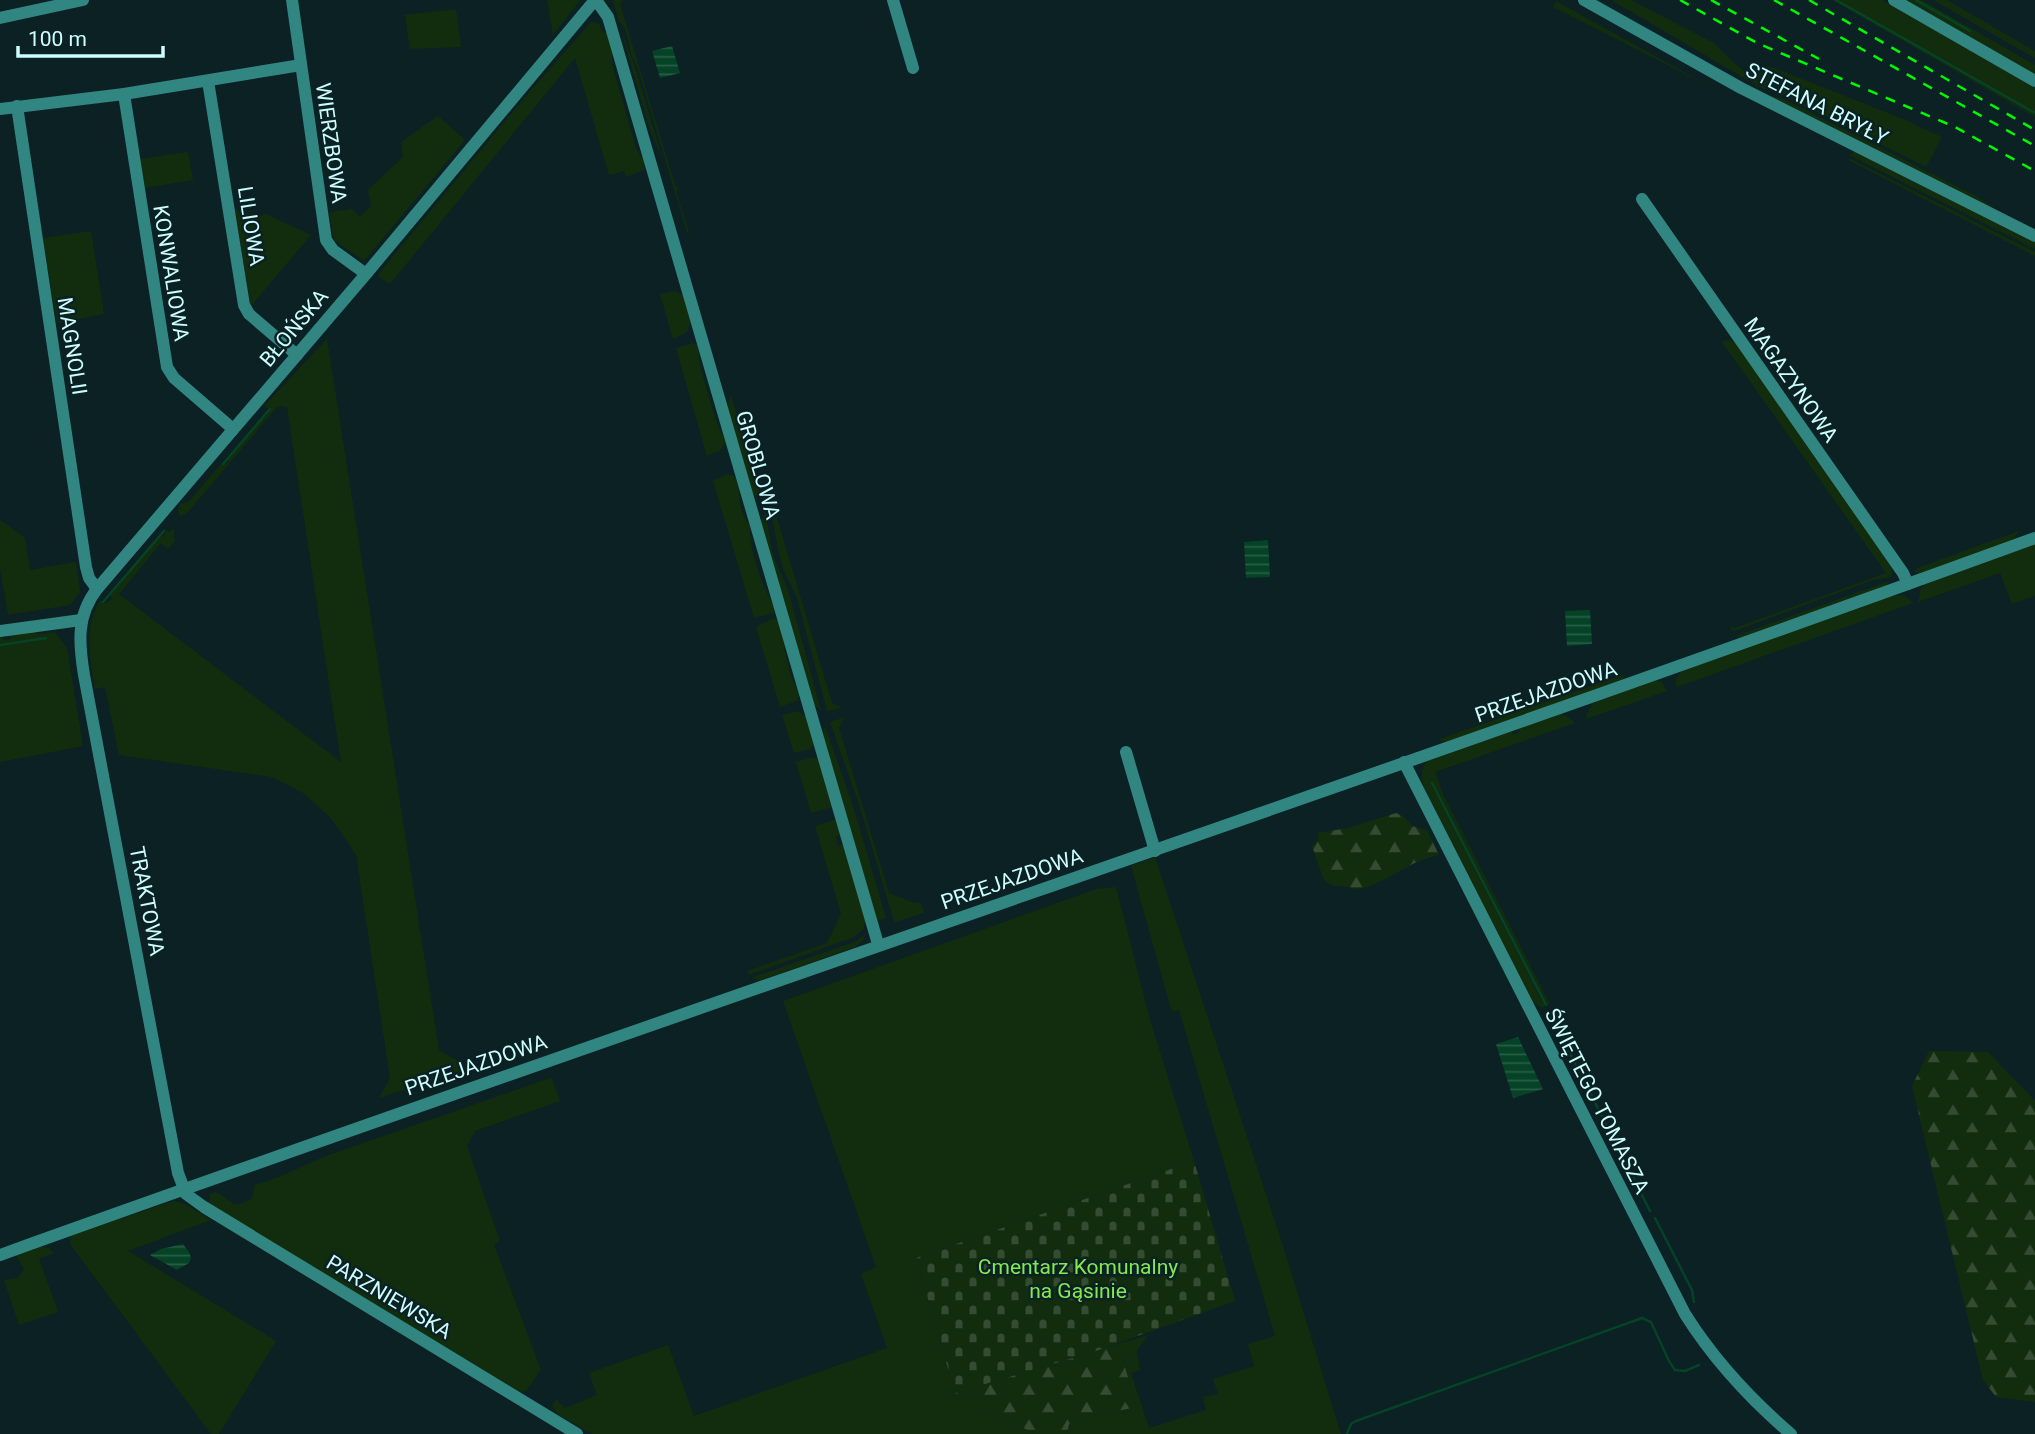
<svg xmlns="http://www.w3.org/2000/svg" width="2035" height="1434" viewBox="0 0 2035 1434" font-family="Roboto,sans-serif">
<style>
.green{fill:#122d0e}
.forest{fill:url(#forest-firs)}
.cemetery{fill:url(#cemetery-stones)}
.water{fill:url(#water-rules)}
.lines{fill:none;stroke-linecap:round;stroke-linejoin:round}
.stream{stroke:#054226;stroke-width:2.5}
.minor{stroke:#328682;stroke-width:12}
.rail{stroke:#00f803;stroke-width:2.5;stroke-dasharray:10 9;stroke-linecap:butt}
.labels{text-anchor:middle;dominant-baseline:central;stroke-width:5;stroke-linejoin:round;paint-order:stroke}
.street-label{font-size:21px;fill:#cdfeff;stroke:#0b2123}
.park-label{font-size:21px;fill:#83ea4d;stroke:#0b2123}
</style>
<defs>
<pattern id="forest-firs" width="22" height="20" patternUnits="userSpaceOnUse" patternTransform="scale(1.75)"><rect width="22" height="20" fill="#122d0e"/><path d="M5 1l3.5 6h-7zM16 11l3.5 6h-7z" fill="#334c32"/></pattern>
<pattern id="cemetery-stones" width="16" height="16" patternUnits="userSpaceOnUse" patternTransform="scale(1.75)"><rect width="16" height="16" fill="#122d0e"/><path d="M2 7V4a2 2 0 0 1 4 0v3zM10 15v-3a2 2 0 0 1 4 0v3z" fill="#334c32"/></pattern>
<pattern id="water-rules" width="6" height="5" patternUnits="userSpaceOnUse" patternTransform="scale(1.75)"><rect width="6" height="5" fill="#054226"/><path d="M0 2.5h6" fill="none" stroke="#285e47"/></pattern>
</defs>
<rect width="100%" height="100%" fill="#0b2123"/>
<g class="green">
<polygon points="547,0 579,0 579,2 553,35"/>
<polygon points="613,0 623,0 620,4 675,185 679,189 676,191 689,232 687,232 638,69 631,54 627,34 624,26 619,22"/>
<polygon points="1611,0 1631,0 1714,43 1734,63 1747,73 1756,75 1767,66 1774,68 1903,119 1942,137 1926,167 1785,96 1761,88"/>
<polygon points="1832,0 1882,0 2035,88 2035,117"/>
<polygon points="1903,0 1922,0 2035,65 2035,76"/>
<polygon points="1933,0 1947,0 2035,51 2035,58"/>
<polygon points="1556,1 1711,87 1553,7"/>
<polygon points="456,9 461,47 410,49 405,15"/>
<polygon points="591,22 599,24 603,33 607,32 612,48 612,64 636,148 644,161 644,170 626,177 624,171 609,175 575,58 390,284 379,277 379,273 525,97"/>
<polygon points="620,26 637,73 684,233 664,164 649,128"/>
<polygon points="1765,94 1784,99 1978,197 2004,215"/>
<polygon points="438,116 465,140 364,261 334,240 329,212 352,209 359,217 371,207 368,190 403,157 401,142"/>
<polygon points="1855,151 2035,241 2035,249 1849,155"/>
<polygon points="188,152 193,180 145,188 140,159"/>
<polygon points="1849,158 2035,252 2035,256 1848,160"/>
<polygon points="235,210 262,216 264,213 311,235 251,306"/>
<polygon points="91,231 104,314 57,323 43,238"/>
<polygon points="675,291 684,296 691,321 687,332 673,339 660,294"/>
<path d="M 327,339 L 439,1050 L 470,1068 L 379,1098 L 390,1078 L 356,855 L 331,818 L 303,793 L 272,777 L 119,755 L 105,687 L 95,689 C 90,659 83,628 100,600 L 104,604 L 112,599 L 110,595 L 159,538 L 164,536 L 166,531 L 170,532 L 173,528 L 175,541 L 168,549 L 161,543 L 119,594 L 341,762 L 287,407 L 278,406 L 188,512 L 180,517 L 178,510 L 180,504 L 188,502 L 221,464 L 228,463 L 229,457 L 271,410 L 264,406 Z"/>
<polygon points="1726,340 1734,341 1894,568 1892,569 1891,577 1873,580 1732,632 1730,626 1735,628 1886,573 1722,342"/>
<polygon points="692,343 698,346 700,366 716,421 726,442 720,450 707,456 676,348"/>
<polygon points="731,395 762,499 753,494 727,407"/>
<path d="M 727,474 L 734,476 C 744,490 734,508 750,525 C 748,548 763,588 775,608 L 774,613 L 754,618 L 713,481 Z"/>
<polygon points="774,508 832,703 842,708 827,711 797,598 784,571 778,550 771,509"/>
<polygon points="765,512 773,555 789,593 821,711 814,704 761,521"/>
<polygon points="0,520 25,538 30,570 76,562 80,592 70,605 8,615 0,568"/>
<polygon points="2019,531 2011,541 1920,573 1914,572 1917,568"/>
<polygon points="2035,544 2035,596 2012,604 2000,573 1918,602 1921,588 1926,583"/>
<polygon points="1889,581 1886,586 1741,638 1735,636"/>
<path d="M 1904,595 L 1913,603 L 1677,687 C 1673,680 1679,673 1685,669 L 1890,596 Z"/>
<path d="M 774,618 L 778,620 C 787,647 784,668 800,694 L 797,701 L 780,707 L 756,627 Z"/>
<polygon points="35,631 37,634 55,632 67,648 83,746 0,762 0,637 2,636 3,640 11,639 10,635"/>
<polygon points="1625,674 1622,680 1448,742 1437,740"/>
<polygon points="1656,680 1662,682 1667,691 1586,719 1588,711 1595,701"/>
<polygon points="798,711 806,717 814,742 811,749 794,753 782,715"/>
<path d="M 1561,714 L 1567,716 L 1575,723 L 1435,772 L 1444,796 L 1550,1004 L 1547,1006 L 1433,783 L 1431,784 L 1545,1007 L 1543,1008 L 1532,1002 L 1424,787 C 1420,775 1420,765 1432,758 L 1511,730 L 1513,735 L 1519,732 L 1518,728 Z"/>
<polygon points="845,717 839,728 889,893 914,903 921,903 924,913 895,922 893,918 860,807 830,722"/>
<polygon points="825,726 854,809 886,918 877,921 823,736"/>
<polygon points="813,757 819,759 833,807 811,813 796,762"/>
<polygon points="836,819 841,835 836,837 838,846 844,844 867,923 864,924 864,929 854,937 748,975 747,971 827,943 841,914 815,826"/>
<polygon points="1155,857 1284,1249 1341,1434 1067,1434 1069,1424 1097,1415 1137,1407 1118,1344 1148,1335 1137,1351 1140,1370 1131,1373 1149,1428 1206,1410 1203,1397 1218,1394 1213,1379 1254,1366 1248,1344 1275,1336 1179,1010 1174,1011 1171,1009 1131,866"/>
<polygon points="1116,887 1149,1016 1194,1161 916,1258 955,1393 1035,1434 592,1434 557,1414 552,1406 556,1399 565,1408 597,1395 589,1373 668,1345 694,1416 887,1348 861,1274 876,1267 783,1001 1096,889"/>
<polygon points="866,933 863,940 855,947 761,980 751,978 857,941"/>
<path d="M 550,1078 L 552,1079 L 560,1101 L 475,1131 L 467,1146 L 500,1241 L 494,1245 L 541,1370 L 526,1391 L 519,1392 L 209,1204 L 210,1194 L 214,1192 C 231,1196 230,1213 252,1198 L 255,1185 L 279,1177 L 323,1157 Z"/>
<polygon points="174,1201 185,1204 211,1220 128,1251 276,1341 219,1434 211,1434 70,1244 71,1235"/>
<polygon points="40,1246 49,1248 54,1253 39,1259 58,1312 19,1325 4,1280 18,1278 24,1269 16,1255"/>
</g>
<g class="forest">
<path d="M 1396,813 L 1403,816 L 1412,826 L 1427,830 L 1439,855 C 1413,859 1393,878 1367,887 C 1355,892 1346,884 1334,886 L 1324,880 L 1312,846 L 1318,841 L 1318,833 L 1348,828 Z"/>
<polygon points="1929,1051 1988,1052 2035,1101 2035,1402 1996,1397 1983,1380 1912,1086"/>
<polygon points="1118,1344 1137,1407 1097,1415 1069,1424 1067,1434 1035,1434 955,1393"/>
</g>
<polygon class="cemetery" points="1194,1161 1235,1301 1096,1351 955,1393 916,1258"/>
<g class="water">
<polygon points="672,46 680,73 660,78 652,51"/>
<polygon points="1268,540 1270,577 1246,578 1244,542"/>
<polygon points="1590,610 1592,644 1567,646 1565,611"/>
<polygon points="1518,1037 1543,1089 1513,1098 1496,1044"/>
<polygon points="183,1244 189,1252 191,1258 189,1263 177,1270 150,1255 161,1249"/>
</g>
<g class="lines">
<g class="stream">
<polyline points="1836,0 2035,113"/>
<polyline points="1916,0 1970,31"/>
<polyline points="223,464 270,409"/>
<polyline points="103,602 164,531"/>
<polyline points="0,645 46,638"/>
<polyline points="1432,783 1546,1005"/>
<polyline points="1550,1014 1650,1211"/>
<polyline points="1655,1218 1692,1290 1694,1302"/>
<polyline points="1347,1434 1351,1424 1356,1421 1642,1318 1651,1322 1669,1361 1675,1370 1685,1371 1699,1365"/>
</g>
<g class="minor">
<polyline points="292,0 326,240 333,250 366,274"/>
<polyline points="596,0 608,17 878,944"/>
<polyline points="893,0 913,68"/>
<polyline points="1584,0 1741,88 2035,236"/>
<polyline points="1894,0 2035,81"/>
<polyline points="0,18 83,0"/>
<polyline points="208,81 244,305 249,314 297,355"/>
<polyline points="124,94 167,367 174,378 233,429"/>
<polyline points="17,106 86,567 89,578 97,589"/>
<polyline points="0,109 124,94 301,65"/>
<polyline points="1642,199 1903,573 1908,584"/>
<polyline points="0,631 81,620"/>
<polyline points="1126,752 1155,851"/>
<path d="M 1404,762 L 1685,1314 C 1714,1360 1749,1398 1791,1434"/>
<path d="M 0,1255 C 677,1012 1359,784 2035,538"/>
<path d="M 577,1434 L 204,1207 L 186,1194 L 178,1173 L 84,675 C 79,644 76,616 97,589 L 366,274 L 595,0"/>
</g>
<g class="rail">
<polyline points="1680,0 1757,43 1955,127 2035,171"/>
<polyline points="1711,0 1819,59"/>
<polyline points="1774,0 2035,146"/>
<polyline points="1809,0 2035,130"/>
</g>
</g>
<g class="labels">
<g class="street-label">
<text transform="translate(1817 104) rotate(27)">STEFANA BRYŁY</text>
<text transform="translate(331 143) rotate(82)">WIERZBOWA</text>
<text transform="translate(251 226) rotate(81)">LILIOWA</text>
<text transform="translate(171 273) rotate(81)">KONWALIOWA</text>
<text transform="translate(294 328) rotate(-50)">BŁOŃSKA</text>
<text transform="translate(72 346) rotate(81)">MAGNOLII</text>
<text transform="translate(1791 380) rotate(55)">MAGAZYNOWA</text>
<text transform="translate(758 465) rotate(74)">GROBLOWA</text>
<text transform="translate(1546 692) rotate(-19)">PRZEJAZDOWA</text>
<text transform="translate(1012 879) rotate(-19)">PRZEJAZDOWA</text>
<text transform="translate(147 901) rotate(79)">TRAKTOWA</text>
<text transform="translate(476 1065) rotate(-19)">PRZEJAZDOWA</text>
<text transform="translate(1597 1101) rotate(63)">ŚWIĘTEGO TOMASZA</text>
<text transform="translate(389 1297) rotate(31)">PARZNIEWSKA</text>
</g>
<g class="park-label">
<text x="1078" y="1267">Cmentarz Komunalny<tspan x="1078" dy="24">na Gąsinie</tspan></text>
</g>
</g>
<path d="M18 46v10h145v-10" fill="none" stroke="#cdfeff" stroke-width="3.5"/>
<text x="28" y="46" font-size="21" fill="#cdfeff" stroke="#0b2123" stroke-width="5" paint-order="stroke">100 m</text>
</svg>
